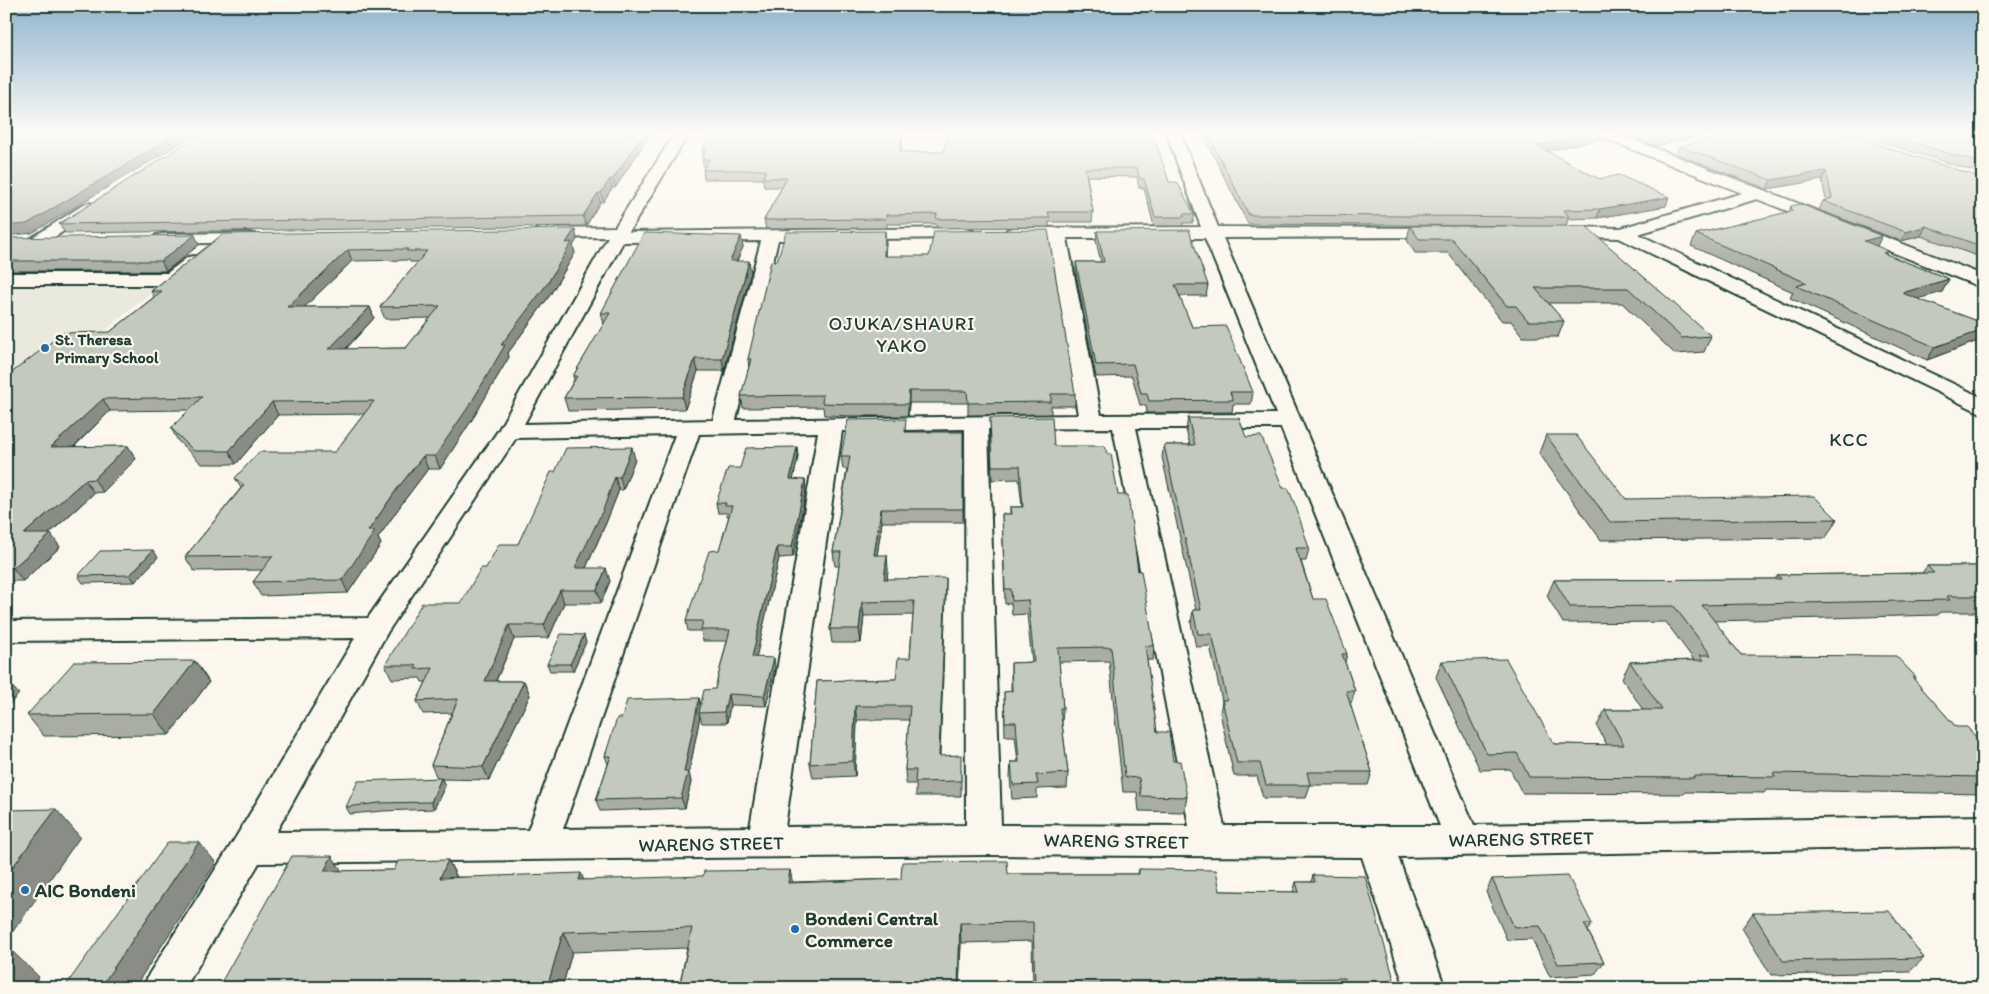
<svg xmlns="http://www.w3.org/2000/svg" width="1989" height="994" viewBox="0 0 1989 994" font-family="Itim,sans-serif">
<style>
.built{fill:#eae9de}
.lines{fill:none;stroke-linecap:round;stroke-linejoin:round}
.minor-casing{stroke:#1f3d34;stroke-width:4}
.minor{fill:#fbf7ec;fill-rule:evenodd}
.wall{fill:#a9ada3;stroke:#1f3d34;fill-rule:evenodd}
.shaded-wall{fill:#898d85;stroke:#1f3d34}
.building{fill:#c4c9be;stroke:#1f3d34;fill-rule:evenodd}
.poi-dot{fill:#1f6fb2;stroke:#fbf7ec;stroke-width:2}
.labels{text-anchor:middle;dominant-baseline:central;stroke-width:4.5;stroke-linejoin:round;paint-order:stroke}
.poi-label{font-size:16px;font-weight:bold;fill:#1f3d34;stroke:#fbf7ec;text-anchor:start}
.quarter-label{font-size:19px;letter-spacing:1px;fill:#1f3d34;stroke:#fbf7ec}
.near-street-label{font-size:19px;fill:#1f3d34;stroke:#fbf7ec}
.near-poi-label{font-size:19px;font-weight:bold;fill:#1f3d34;stroke:#fbf7ec;text-anchor:start}
</style>
<rect width="100%" height="100%" fill="#fbf7ec"/>
<filter id="ink" filterUnits="userSpaceOnUse"><feTurbulence type="fractalNoise" baseFrequency=".02" numOctaves="2"/><feDisplacementMap in="SourceGraphic" scale="10" xChannelSelector="R" yChannelSelector="G"/><feConvolveMatrix kernelMatrix="1 2 1 2 8 2 1 2 1" color-interpolation-filters="sRGB"/></filter>
<g filter="url(#ink)">
<g class="built">
<polygon points="1983,189 1983,282 1835,225"/>
<polygon points="6,284 161,285 6,411"/>
</g>
<g class="lines">
<defs>
<g id="minor">
<path d="M 675,133 L 689,133 L 629,232 L 966,228 L 972,229 L 975,233 L 972,237 L 966,238 L 778,240 L 736,420 L 1078,415 L 1049,238 L 1008,237 L 1005,233 L 1008,229 L 1014,228 L 1201,227 L 1166,133 L 1180,133 L 1218,227 L 1450,228 L 1453,232 L 1450,236 L 1444,237 L 1223,238 L 1474,825 L 1983,816 L 1983,846 L 1398,857 L 1445,988 L 1405,988 L 1362,857 L 984,855 L 259,863 L 185,988 L 143,988 L 149,974 L 236,837 L 355,638 L 6,641 L 6,621 L 368,618 L 498,431 L 608,237 L 542,238 L 536,237 L 533,233 L 536,229 L 542,228 L 615,227 ZM 1067,238 L 1205,238 L 1276,414 L 1101,415 ZM 761,241 L 713,420 L 524,424 L 623,242 ZM 1113,428 L 1189,826 L 1001,825 L 988,429 ZM 1136,428 L 1281,428 L 1440,826 L 1224,826 ZM 965,429 L 966,825 L 785,827 L 842,431 ZM 818,432 L 750,827 L 563,829 L 699,434 ZM 675,435 L 528,830 L 276,832 L 387,633 L 516,438 Z"/>
<polygon points="1596,133 1616,133 1983,275 1983,288 1757,199 1638,234 1983,398 1983,414 1619,238 1553,236 1550,232 1553,228 1559,227 1621,228 1742,193 1598,136"/>
<polygon points="89,203 95,205 97,208 95,211 42,245 30,245 27,241 83,205"/>
<polygon points="249,233 255,234 258,238 255,242 162,244 156,243 153,239 156,235 162,234"/>
<polygon points="194,256 200,257 203,261 200,265 178,283 171,285 6,285 6,273 167,273 188,257"/>
</g>
</defs>
<use href="#minor" class="minor-casing"/>
<use href="#minor" class="minor"/>
</g>
<g class="wall">
<polygon points="202,133 651,133 615,188 612,188 603,202 600,202 586,226 65,233 59,224"/>
<polygon points="1150,133 1169,182 1194,214 1193,223 1183,223 1183,226 1154,226 1144,188 1139,188 1137,177 1087,176 1093,212 1092,222 1049,222 1049,227 937,228 936,224 887,224 887,228 766,229 764,220 782,187 764,187 763,179 704,179 703,170 704,168 702,159 703,157 702,150 903,136 901,152 943,152"/>
<polygon points="1202,133 1602,133 1600,139 1547,151 1599,179 1666,206 1597,218 1568,219 1566,226 1711,336 1704,352 1675,354 1622,303 1548,303 1564,321 1558,337 1523,337 1511,321 1502,321 1448,253 1415,253 1407,240 1410,226 1517,226 1248,224"/>
<polygon points="1622,133 1713,133 1655,146"/>
<polygon points="1852,133 1983,133 1983,174"/>
<polygon points="1679,146 1983,178 1983,258 1921,236 1901,241 1819,210 1823,201 1826,200 1822,180 1767,189 1676,154"/>
<polygon points="1791,206 1877,246 1888,255 1949,279 1942,292 1917,299 1983,323 1983,339 1927,360 1790,298 1793,292 1691,246 1696,234 1789,212"/>
<polygon points="1097,231 1208,285 1206,296 1179,296 1192,327 1253,392 1251,404 1233,404 1232,412 1147,413 1146,405 1140,405 1132,376 1096,377 1076,273 1076,262 1101,262 1096,241"/>
<path d="M 223,234 L 577,239 L 573,246 L 575,253 L 550,295 L 508,353 L 509,357 L 475,415 L 440,469 L 428,469 L 403,502 L 378,538 L 381,544 L 348,593 L 261,596 L 253,582 L 262,570 L 194,571 L 185,557 L 241,488 L 235,478 L 335,452 L 364,414 L 278,415 L 236,464 L 202,464 L 178,441 L 171,428 L 189,410 L 110,411 L 74,447 L 128,446 L 136,459 L 103,492 L 94,493 L 49,534 L 60,547 L 23,581 L 6,581 L 6,377 L 110,332 L 154,297 L 151,291 ZM 409,260 L 410,262 L 418,262 L 380,307 L 385,319 L 430,318 L 406,348 L 346,349 L 374,318 L 370,307 L 304,307 L 352,261 Z"/>
<polygon points="741,236 743,247 737,261 751,272 724,371 698,371 685,409 568,411 564,398 574,380 573,376 604,324 601,313"/>
<polygon points="6,238 199,245 166,271 6,271"/>
<polygon points="886,242 885,256 1075,394 1075,406 1051,406 1051,414 968,415 968,403 909,403 908,416 852,416 824,415 823,407 743,408 741,396 749,368 748,359 777,261"/>
<polygon points="990,418 1054,446 1107,454 1138,571 1154,646 1153,660 1147,660 1157,732 1173,761 1187,797 1184,812 1139,811 1137,792 1123,792 1109,661 1059,662 1063,708 1062,723 1068,773 1067,788 1037,789 1037,798 1012,799 1010,777 1011,762 1018,762 1015,736 1005,736 1004,692 1011,691 1011,663 1032,662 1027,614 1012,615 1011,603 1005,604 1002,514 1010,514 1010,507 1022,507 1019,479 992,480"/>
<polygon points="1188,418 1246,437 1309,548 1306,561 1301,561 1313,599 1347,654 1345,662 1355,691 1351,704 1350,704 1372,772 1368,785 1310,785 1306,798 1263,798 1257,776 1234,776 1220,713 1222,701 1210,646 1196,647 1191,623 1193,610 1196,610 1162,457 1164,445 1190,445 1186,430"/>
<polygon points="907,432 963,432 963,522 882,522 877,555 888,569 887,579 946,592 940,756 961,770 961,796 916,796 916,784 906,784 905,770 909,720 857,720 855,776 813,778 810,764 817,681 896,679 910,658 913,615 864,616 861,643 832,643 830,629 839,566 835,566 833,552 847,469 843,469 841,456"/>
<polygon points="1546,435 1626,499 1837,519 1826,538 1601,540 1539,453"/>
<polygon points="797,447 798,457 793,480 805,480 806,490 793,557 779,558 756,657 775,668 766,706 730,705 727,723 702,723 700,716 689,773 691,782 685,808 600,811 596,800 608,764 605,756 622,718 699,698 701,706 715,689 727,641 703,641 701,631 688,631 686,621 719,550 729,516 727,516 727,513 718,513 716,503 740,468"/>
<polygon points="635,459 623,490 619,490 606,523 586,568 610,581 601,603 564,603 549,638 514,639 496,681 524,681 530,695 489,780 442,779 445,786 434,809 383,811 350,814 346,807 437,778 431,765 452,713 423,714 417,701 426,682 422,682 420,678 392,679 385,665 461,603 486,568 518,544 555,472"/>
<polygon points="158,557 135,582 83,583 78,576"/>
<polygon points="1927,566 1983,566 1983,612 1940,612 1938,615 1714,621 1741,655 1916,677 1914,680 1956,727 1983,745 1983,794 1766,790 1764,793 1685,792 1684,794 1522,793 1510,769 1480,770 1436,677 1442,661 1554,744 1607,745 1597,726 1605,710 1643,710 1622,678 1630,662 1694,660 1666,622 1563,623 1547,596 1554,580 1775,579 1778,575 1922,573"/>
<polygon points="586,642 573,671 550,671 547,664"/>
<polygon points="195,661 209,682 169,735 44,736 27,715"/>
<polygon points="448,860 457,877 584,880 793,882 901,879 1008,874 1138,874 1139,869 1220,891 1293,892 1296,882 1311,882 1313,875 1395,983 1393,988 1033,988 1032,941 961,943 959,988 679,988 687,948 572,952 562,988 218,988 341,871 394,870"/>
<polygon points="1492,879 1592,924 1588,931 1604,962 1595,974 1550,977 1532,939 1507,940 1486,892"/>
<polygon points="1753,913 1924,958 1909,972 1771,975 1742,928"/>
</g>
<g class="shaded-wall">
<polygon points="179,133 197,133 32,233 6,236 6,226"/>
<polygon points="644,133 651,133 615,188 613,179"/>
<polygon points="902,133 903,133 903,136 901,161 900,152"/>
<polygon points="1592,133 1602,133 1600,139 1535,154 1537,146"/>
<polygon points="1679,133 1713,133 1655,146 1658,138"/>
<polygon points="1826,171 1822,180 1767,189 1771,180"/>
<polygon points="610,179 612,188 603,202 601,193"/>
<polygon points="598,193 600,202 586,226 583,216"/>
<polygon points="1669,197 1666,206 1597,218 1600,209"/>
<polygon points="1926,226 1921,236 1901,241 1906,232"/>
<polygon points="575,229 577,239 573,246 575,253 550,295 508,353 509,357 475,415 440,469 435,456 501,345"/>
<polygon points="885,231 886,242 884,267 884,256"/>
<polygon points="195,235 199,245 166,271 161,261"/>
<polygon points="741,236 743,247 732,272 730,261"/>
<polygon points="1882,236 1876,248 1864,241"/>
<polygon points="348,250 352,261 292,319 287,307"/>
<polygon points="749,261 751,272 724,371 722,359"/>
<polygon points="1949,279 1942,292 1894,306 1902,293"/>
<polygon points="370,307 374,318 334,361 329,349"/>
<polygon points="1983,330 1983,339 1927,360 1935,347"/>
<polygon points="695,359 698,371 685,409 682,397"/>
<polygon points="909,391 909,403 908,416 908,404"/>
<polygon points="103,399 110,411 60,460 51,447"/>
<polygon points="272,402 278,415 236,464 229,451"/>
<polygon points="128,446 136,459 103,492 94,479"/>
<polygon points="632,447 635,459 623,490 620,477"/>
<polygon points="797,447 798,457 791,489 790,479"/>
<polygon points="423,456 428,469 403,502 378,538 381,544 348,593 342,580 368,531 397,489"/>
<polygon points="615,477 619,490 606,523 580,581 575,568"/>
<polygon points="85,480 94,493 34,547 24,534"/>
<polygon points="805,480 806,490 793,557 792,547"/>
<polygon points="881,509 882,522 875,569 874,555"/>
<polygon points="51,534 60,547 23,581 13,568"/>
<polygon points="777,547 779,558 754,667 752,657"/>
<polygon points="153,550 158,557 135,582 130,575"/>
<polygon points="887,555 888,569 886,593 884,579"/>
<polygon points="606,568 610,581 601,603 597,590"/>
<polygon points="946,578 946,592 939,770 939,756"/>
<polygon points="560,590 564,603 549,638 544,625"/>
<polygon points="862,602 864,616 861,643 859,629"/>
<polygon points="509,625 514,639 490,694 485,681"/>
<polygon points="584,635 586,642 573,671 570,664"/>
<polygon points="774,658 775,668 766,706 764,696"/>
<polygon points="195,661 209,682 169,735 154,714"/>
<polygon points="524,681 530,695 489,780 483,767"/>
<polygon points="8,682 19,694 6,708 6,684"/>
<polygon points="728,694 730,705 727,723 724,712"/>
<polygon points="699,698 701,709 699,713 700,716 689,773 691,782 685,808 681,798 684,772"/>
<polygon points="855,706 857,720 855,776 853,761"/>
<polygon points="441,778 445,786 434,809 431,802"/>
<polygon points="56,809 80,837 6,941 6,876"/>
<polygon points="199,842 216,863 134,988 100,988"/>
<polygon points="332,856 345,876 324,871"/>
<polygon points="448,860 458,880 440,878"/>
<polygon points="790,870 794,889 788,883"/>
<polygon points="581,873 589,893 579,880"/>
<polygon points="960,923 961,943 959,988 958,988"/>
<polygon points="563,932 572,952 562,988 547,988"/>
<polygon points="11,950 39,977 32,988 6,988 6,956"/>
</g>
<g class="building">
<polygon points="6,133 179,133 27,224 6,226"/>
<polygon points="202,133 644,133 613,179 610,179 601,193 598,193 583,216 59,224"/>
<polygon points="711,133 902,133 900,152 943,152 949,133 1150,133 1157,145 1169,182 1177,182 1194,214 1183,214 1184,217 1155,217 1144,179 1140,179 1137,168 1085,168 1093,212 1048,212 1050,218 936,219 937,214 886,215 886,219 764,220 787,178 763,178 766,170 703,170 709,159 702,159 707,149 702,150"/>
<polygon points="1207,133 1592,133 1537,146 1599,179 1619,175 1669,197 1600,209 1564,210 1569,217 1249,215"/>
<polygon points="1646,133 1679,133 1658,138"/>
<polygon points="1736,133 1841,133 1983,178 1983,247 1926,226 1906,232 1823,201 1832,198 1826,171 1771,180 1679,146"/>
<polygon points="1882,133 1983,133 1983,164"/>
<polygon points="1800,204 1882,236 1864,241 1889,251 1883,253 1949,279 1902,293 1983,323 1983,330 1935,347 1796,286 1807,283 1696,234 1792,211 1791,206"/>
<polygon points="1410,226 1586,226 1711,336 1682,338 1628,288 1535,288 1564,321 1528,321 1516,306 1507,306 1452,239 1419,239"/>
<path d="M 575,229 L 566,243 L 572,242 L 547,284 L 501,345 L 505,345 L 471,403 L 435,456 L 423,456 L 397,489 L 368,531 L 375,531 L 342,580 L 253,582 L 273,556 L 185,557 L 244,485 L 235,478 L 259,452 L 335,452 L 374,401 L 272,402 L 229,451 L 194,451 L 171,428 L 202,397 L 103,399 L 51,447 L 128,446 L 94,479 L 85,480 L 24,534 L 51,534 L 13,568 L 6,568 L 6,377 L 63,333 L 110,332 L 162,291 L 151,291 L 223,234 ZM 408,249 L 406,251 L 427,251 L 380,307 L 440,306 L 406,348 L 329,349 L 370,307 L 287,307 L 348,250 Z"/>
<polygon points="1048,230 1075,394 1051,394 1051,402 968,403 967,391 909,391 908,404 851,404 822,403 823,395 741,396 751,359 748,359 771,261 777,261 786,232 885,231 884,256 929,256 934,231"/>
<polygon points="1189,230 1208,285 1175,285 1192,327 1226,326 1253,392 1230,392 1233,400 1149,401 1147,393 1141,393 1133,364 1096,365 1076,262 1104,262 1097,231"/>
<polygon points="644,233 741,236 730,261 749,261 722,359 695,359 682,397 564,398 577,376 573,376 610,313 601,313"/>
<polygon points="195,235 161,261 6,261 6,238"/>
<polygon points="1052,417 1054,446 1105,446 1107,454 1111,454 1118,495 1128,495 1138,571 1141,571 1154,646 1145,646 1157,732 1169,732 1173,761 1180,761 1187,797 1141,796 1139,778 1125,777 1111,647 1058,648 1063,708 1060,708 1068,773 1036,775 1038,784 1013,785 1011,762 1019,762 1016,722 1005,722 1004,692 1012,691 1011,663 1034,662 1028,600 1012,601 1011,589 1005,589 1002,514 1011,514 1010,507 1023,507 1020,466 992,466 990,418"/>
<polygon points="1188,418 1239,418 1246,437 1261,436 1283,488 1288,488 1296,507 1309,548 1296,548 1313,599 1326,599 1347,654 1342,654 1355,691 1346,691 1372,772 1307,772 1310,785 1266,785 1260,763 1237,763 1222,700 1227,700 1212,634 1198,634 1193,610 1201,610 1164,445 1195,445"/>
<polygon points="906,419 905,432 963,432 963,509 881,509 874,555 887,555 884,579 946,578 939,756 961,755 961,781 915,782 916,770 905,770 910,706 855,706 853,761 810,764 817,681 896,679 898,658 910,658 914,601 862,602 859,629 830,629 841,552 833,552 850,456 841,456 848,420"/>
<polygon points="1546,435 1576,435 1626,499 1814,496 1837,519 1610,522"/>
<polygon points="632,447 620,477 615,477 603,510 575,568 606,568 597,590 560,590 544,625 509,625 485,681 524,681 483,767 431,765 458,699 417,701 433,668 415,669 417,665 385,665 422,603 461,603 481,568 486,568 499,544 518,544 551,472 555,472 566,448"/>
<polygon points="797,447 790,479 805,480 792,547 777,547 752,657 774,658 764,696 728,694 724,712 699,713 704,690 715,689 730,630 701,630 703,621 686,621 709,551 719,550 732,506 725,506 726,503 716,503 728,468 740,468 746,448"/>
<polygon points="153,550 130,575 78,576 100,551"/>
<polygon points="1927,566 1983,566 1983,596 1946,596 1950,600 1702,605 1741,655 1896,656 1916,677 1912,677 1956,727 1967,727 1983,745 1983,777 1773,773 1775,777 1693,776 1694,778 1529,777 1517,753 1487,754 1442,661 1506,659 1554,744 1624,745 1605,710 1662,710 1630,662 1704,660 1700,655 1711,655 1674,606 1570,607 1554,580 1781,579 1778,575 1934,573"/>
<polygon points="561,634 584,635 570,664 547,664"/>
<polygon points="195,661 154,714 27,715 74,662"/>
<polygon points="699,698 684,772 688,772 681,798 596,800 611,756 605,756 617,718 622,718 627,700"/>
<polygon points="441,778 431,802 379,803 346,807 358,781"/>
<polygon points="56,809 6,876 6,810"/>
<polygon points="168,842 199,842 100,988 64,988"/>
<polygon points="292,856 332,856 324,871 394,870 398,861 448,860 440,878 581,873 579,880 703,876 704,871 790,870 788,883 901,879 902,862 1007,861 1008,874 1139,874 1139,869 1216,870 1220,891 1299,892 1296,882 1315,882 1313,875 1365,876 1395,983 1346,982 1345,978 1035,985 1033,922 960,923 958,986 877,986 802,988 679,988 692,928 563,932 547,988 218,988"/>
<polygon points="1568,876 1592,924 1584,924 1604,962 1558,964 1540,926 1514,927 1492,879"/>
<polygon points="1889,911 1924,958 1783,961 1753,913"/>
<polygon points="6,950 11,950 6,956"/>
</g>
</g>
<linearGradient id="sky" x2="0" y2="1"><stop stop-color="#90b4cf"/><stop offset="0.49" stop-color="#fdfbf6"/><stop offset="1" stop-color="#fdfbf6" stop-opacity="0"/></linearGradient>
<rect width="1989" height="272" fill="url(#sky)"/>
<g class="poi-dot">
<circle cx="45" cy="348" r="5"/>
<circle cx="25" cy="890" r="5"/>
<circle cx="795" cy="929" r="5"/>
</g>
<g class="labels">
<g class="poi-label">
<text x="55" y="339">St. Theresa<tspan x="55" dy="18">Primary School</tspan></text>
</g>
<g class="quarter-label">
<text x="902" y="323">OJUKA/SHAURI<tspan x="902" dy="22">YAKO</tspan></text>
<text x="1849" y="439">KCC</text>
</g>
<g class="near-street-label">
<text transform="translate(1521 839) rotate(-1)">WARENG STREET</text>
<text transform="translate(1116 841) rotate(1)">WARENG STREET</text>
<text transform="translate(711 844) rotate(-1)">WARENG STREET</text>
</g>
<g class="near-poi-label">
<text x="35" y="890">AIC Bondeni</text>
<text x="805" y="918">Bondeni Central<tspan x="805" dy="22">Commerce</tspan></text>
</g>
</g>
<rect width="1989" height="994" fill="none" stroke="#fbf7ec" stroke-width="25"/>
<rect x="12" y="12" width="1964" height="969" fill="none" stroke="#1f3d34" stroke-width="2" filter="url(#ink)"/>
</svg>
